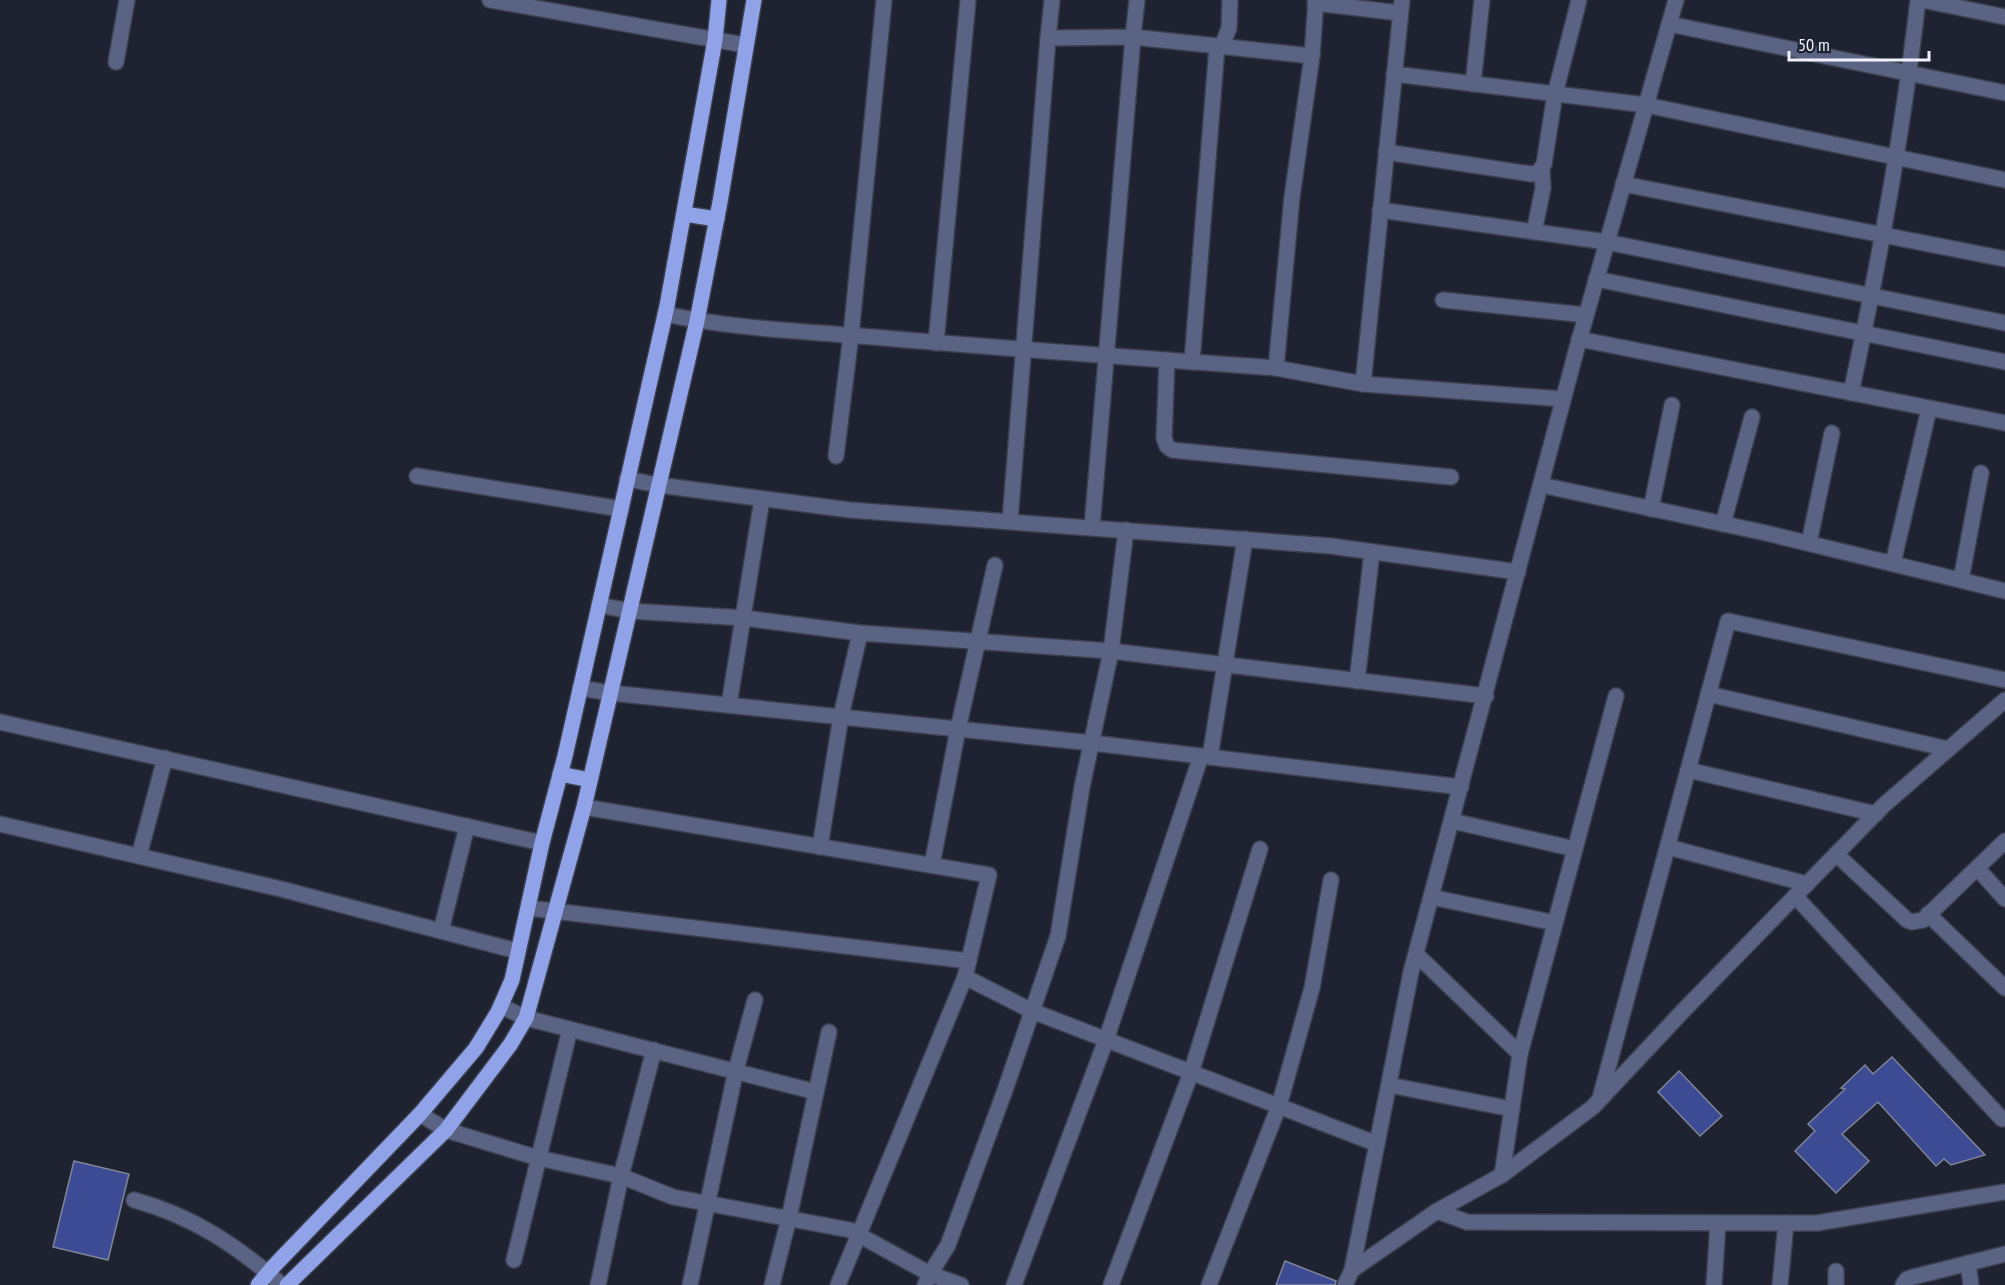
<svg xmlns="http://www.w3.org/2000/svg" width="2005" height="1285" viewBox="0 0 2005 1285" font-family="'PT Sans Narrow',sans-serif">
<style>
.building{fill:#3c4b94;stroke:#7f8597;stroke-width:1.5}
.lines{fill:none;stroke-linecap:round;stroke-linejoin:round}
.minor-casing{stroke:#3b3f4e;stroke-width:18}
.major-casing{stroke:#3b3f4e;stroke-width:18}
.minor{stroke:#5a6384;stroke-width:15}
.major{stroke:#90a3e8;stroke-width:15}
</style>
<rect width="100%" height="100%" fill="#1e2231"/>
<g class="building">
<polygon points="1892,1057 1985,1155 1951,1165 1944,1159 1936,1166 1878,1102 1842,1134 1869,1161 1836,1193 1795,1151 1815,1131 1808,1124 1845,1089 1841,1088 1865,1065 1873,1074"/>
<polygon points="1679,1071 1722,1116 1700,1136 1658,1092"/>
<polygon points="74,1161 129,1174 108,1260 53,1247"/>
<polygon points="1285,1261 1336,1281 1335,1285 1276,1285"/>
</g>
<g class="lines">
<defs>
<g id="minor">
<polyline points="490,0 745,45"/>
<polyline points="1922,0 2005,17"/>
<polyline points="1315,3 1400,13"/>
<polyline points="1669,24 2005,93"/>
<polyline points="1048,38 1052,0"/>
<polyline points="1222,46 1229,28 1230,0"/>
<polyline points="116,62 127,0"/>
<polyline points="1394,74 1646,105 2005,180"/>
<polyline points="1473,84 1482,0"/>
<polyline points="1386,152 1531,174 1538,173 1544,164 1555,94 1579,0"/>
<polyline points="1623,184 2005,259"/>
<polyline points="1380,210 1607,242 2005,323"/>
<polyline points="1534,232 1543,188 1542,169"/>
<polyline points="1596,279 2005,362"/>
<polyline points="1443,300 1586,315"/>
<path d="M 665,314 C 733,329 804,331 873,337 C 1007,349 1142,358 1276,368 L 1292,197 L 1312,56 L 1316,0"/>
<polyline points="1579,339 2005,423"/>
<polyline points="936,343 968,0"/>
<polyline points="1167,360 1164,438 1167,446 1172,450 1451,477"/>
<polyline points="1192,362 1217,46"/>
<polyline points="1276,368 1363,384 1402,0"/>
<polyline points="1363,384 1563,399"/>
<path d="M 1851,393 C 1879,263 1903,132 1918,0"/>
<polyline points="836,456 851,335 884,0"/>
<polyline points="417,476 621,509"/>
<polyline points="627,479 658,485 850,510 1331,546 1518,572"/>
<polyline points="1541,485 1766,533 2005,591"/>
<polyline points="1651,509 1672,405"/>
<polyline points="1010,521 1048,38 1133,37 1137,0"/>
<polyline points="1723,524 1752,417"/>
<polyline points="1092,527 1133,37 1312,56"/>
<polyline points="1809,543 1832,433"/>
<polyline points="1893,563 1929,409"/>
<polyline points="1961,580 1981,473"/>
<polyline points="599,605 630,611 744,618 860,633 1111,651 1486,696"/>
<polyline points="1357,681 1372,552"/>
<polyline points="580,688 611,693 1092,743 1461,787"/>
<polyline points="1708,694 1948,749"/>
<polyline points="729,705 762,499"/>
<polyline points="0,722 542,843"/>
<polyline points="1210,757 1245,539"/>
<polyline points="1688,770 1876,814"/>
<polyline points="584,807 989,875 965,977 1032,1011 1377,1144"/>
<polyline points="1452,821 1575,849"/>
<polyline points="0,824 281,889 517,951"/>
<polyline points="820,847 841,716 860,633"/>
<polyline points="1668,847 1807,884"/>
<polyline points="1836,854 1907,920 1912,922 1923,920 2005,841"/>
<polyline points="139,856 165,758"/>
<polyline points="932,865 958,729 995,565"/>
<polyline points="1977,868 2005,899"/>
<polyline points="1795,896 2002,1119"/>
<polyline points="1431,897 1555,923"/>
<polyline points="529,908 969,961"/>
<polyline points="1928,914 2005,988"/>
<polyline points="441,931 467,826"/>
<polyline points="1416,954 1520,1054 1616,696"/>
<polyline points="501,1006 526,1018 816,1092"/>
<polyline points="1389,1085 1512,1109"/>
<polyline points="1600,1098 1728,621 2005,680"/>
<polyline points="420,1114 446,1130 538,1158 621,1176 673,1197 850,1230 930,1274 948,1245 1004,1093 1058,936 1082,787 1111,651 1126,530"/>
<polyline points="1502,1175 1520,1054"/>
<path d="M 134,1200 C 193,1216 237,1246 282,1285"/>
<polyline points="1437,1211 1467,1222 1817,1223 2005,1192"/>
<polyline points="514,1260 570,1029"/>
<polyline points="1968,1263 1971,1285"/>
<polyline points="1352,1270 1411,972 1578,344 1676,0"/>
<polyline points="598,1285 621,1176 654,1050"/>
<polyline points="690,1285 736,1070 755,1000"/>
<polyline points="772,1285 789,1218 829,1032"/>
<polyline points="838,1285 965,977"/>
<polyline points="925,1285 930,1274 961,1285"/>
<polyline points="1014,1285 1106,1040 1201,756"/>
<polyline points="1111,1285 1191,1073 1260,849"/>
<polyline points="1209,1285 1279,1106 1312,988 1331,880"/>
<polyline points="1345,1285 1352,1270 1437,1211 1502,1175 1593,1107 1682,1012 1884,805 2005,700"/>
<polyline points="1714,1285 1718,1223"/>
<polyline points="1780,1285 1786,1223"/>
<polyline points="1836,1285 1836,1271"/>
<polyline points="1903,1285 1907,1279 1913,1277 2005,1254"/>
</g>
<g id="major">
<polyline points="684,214 717,219"/>
<polyline points="560,774 590,780"/>
<polyline points="258,1285 273,1267 420,1114 476,1048 498,1012 512,980 542,843 565,756 667,306 715,40 719,0"/>
<polyline points="287,1285 446,1130 510,1045 526,1018 584,807 697,321 720,202 754,0"/>
</g>
</defs>
<use href="#minor" class="minor-casing"/>
<use href="#major" class="major-casing"/>
<use href="#minor" class="minor"/>
<use href="#major" class="major"/>
</g>
<path d="M1789 51v9h140v-9" fill="none" stroke="#eff3fd" stroke-width="3"/>
<text x="1798" y="51" font-size="18" fill="#eff3fd" stroke="#1e2231" stroke-width="4.5" paint-order="stroke">50 m</text>
</svg>
